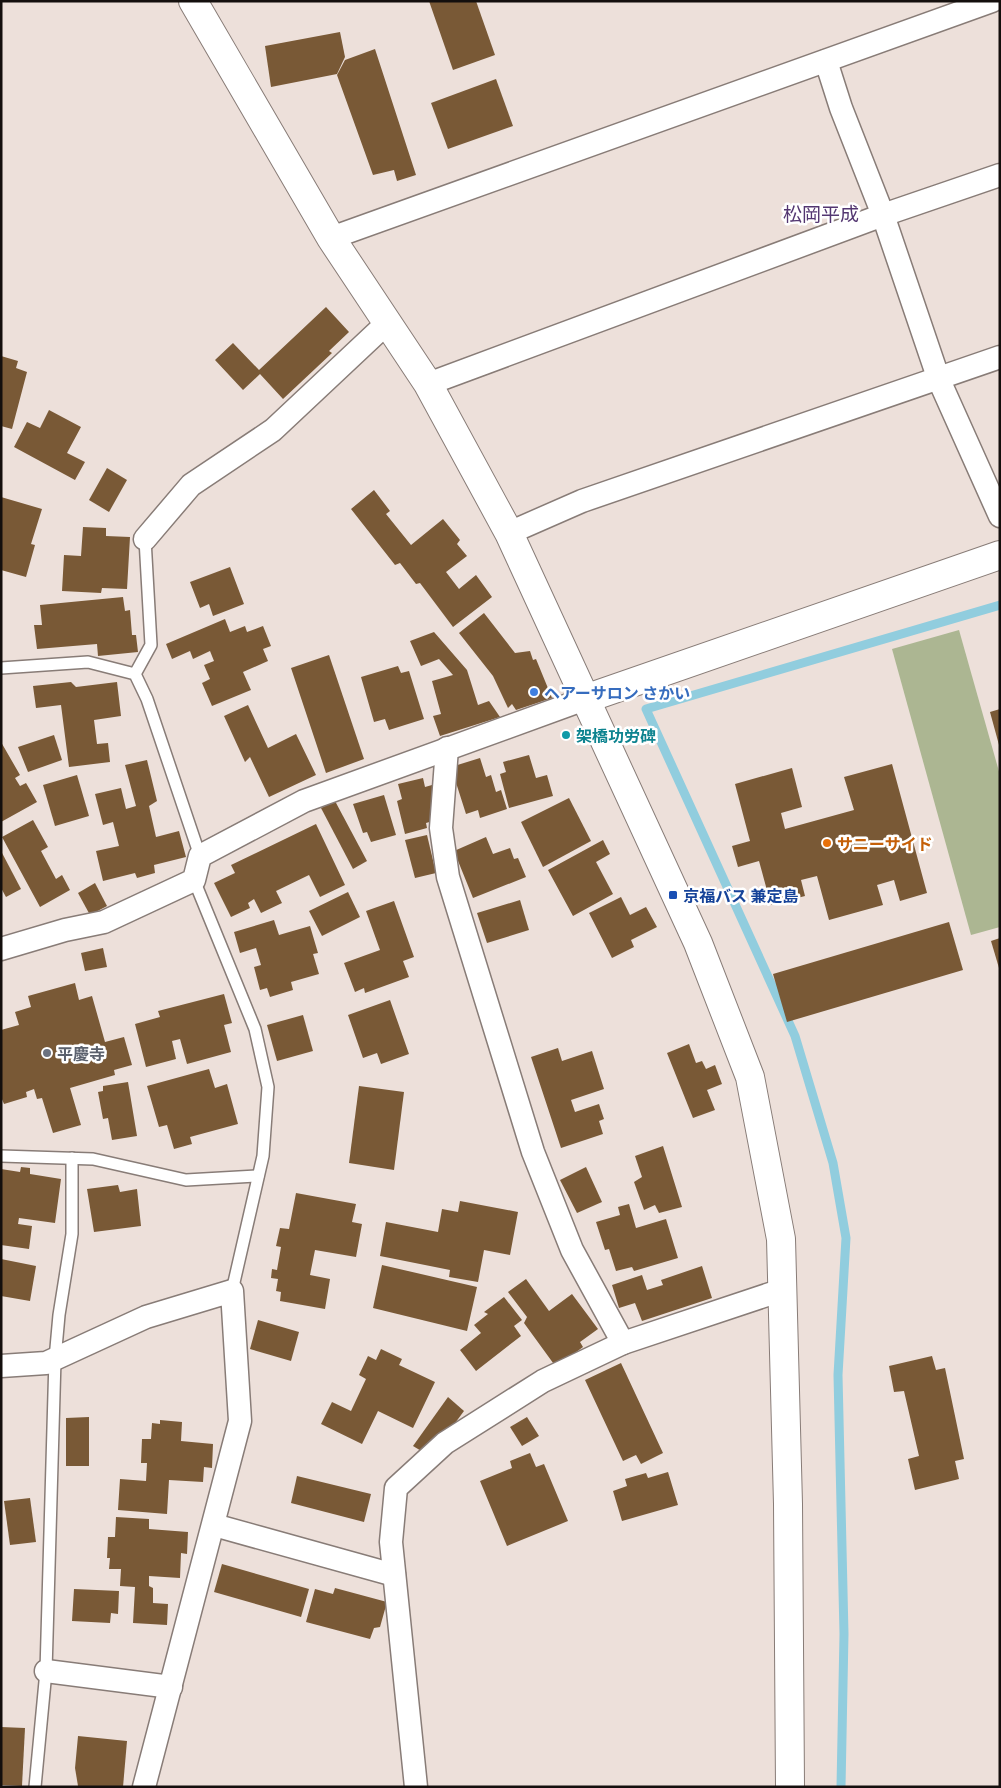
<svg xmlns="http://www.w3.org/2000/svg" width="1001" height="1788" viewBox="0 0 1001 1788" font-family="'Exo 2','Noto Sans JP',sans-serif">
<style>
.green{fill:#acb692}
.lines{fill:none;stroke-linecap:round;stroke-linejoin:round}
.stream{stroke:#91cdde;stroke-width:9}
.building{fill:#795936}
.lane-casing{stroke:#887c77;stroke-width:14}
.street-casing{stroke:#887c77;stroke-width:25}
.secondary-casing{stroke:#887c77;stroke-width:30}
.lane{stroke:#fff;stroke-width:11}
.street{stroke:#fff;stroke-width:22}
.secondary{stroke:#fff;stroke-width:28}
.shop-dot{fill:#3f7fe0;stroke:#fff;stroke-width:2}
.culture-dot{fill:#0f9aa8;stroke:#fff;stroke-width:2}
.food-dot{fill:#e8710a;stroke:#fff;stroke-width:2}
.transit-dot{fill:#1a4fb4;stroke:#fff;stroke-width:2}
.worship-dot{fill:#6b7280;stroke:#fff;stroke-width:2}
.labels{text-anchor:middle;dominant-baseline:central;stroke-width:5;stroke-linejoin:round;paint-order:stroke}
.shop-label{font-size:16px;font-weight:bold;fill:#366cbe;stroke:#fff;text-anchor:start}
.culture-label{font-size:16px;font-weight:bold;fill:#0d838f;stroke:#fff;text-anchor:start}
.food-label{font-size:16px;font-weight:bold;fill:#c56008;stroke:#fff;text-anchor:start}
.transit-label{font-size:16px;font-weight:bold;fill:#164399;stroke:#fff;text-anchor:start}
.worship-label{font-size:16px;font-weight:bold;fill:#5b616d;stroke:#fff;text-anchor:start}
.quarter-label{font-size:19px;fill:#533671;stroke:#fff}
</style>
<rect width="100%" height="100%" fill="#ede0da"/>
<polygon class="green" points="959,630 1000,775 1000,927 971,935 892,649"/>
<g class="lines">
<polyline class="stream" points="841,1787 844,1634 838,1375 846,1238 833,1163 795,1036 646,709 1000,605"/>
</g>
<g class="building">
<polygon points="429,1 476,1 495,55 453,70"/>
<polygon points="340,32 345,57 337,74 271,87 265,46"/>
<polygon points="375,49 416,175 397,181 394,170 373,175 337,75 345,60"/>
<polygon points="496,79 513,126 448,149 431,103"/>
<polygon points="326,307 349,332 329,351 332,353 283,399 260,374 243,390 215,360 233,343 259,370"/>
<polygon points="1,356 18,361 16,368 27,372 12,429 1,426"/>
<polygon points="49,410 81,427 67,453 85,462 75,480 14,447 27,422 40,428"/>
<polygon points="107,468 127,480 109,512 89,500"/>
<polygon points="374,490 390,511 386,514 411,545 443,519 460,540 457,544 467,556 446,572 459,589 476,575 492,597 453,627 420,583 416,584 400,563 395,565 351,509"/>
<polygon points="1,497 42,509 31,544 35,545 26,577 1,570"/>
<polygon points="83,527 106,528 106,536 130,537 127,589 102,588 101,593 62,591 64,555 81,556"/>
<polygon points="230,567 244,604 213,616 209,604 200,608 190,582"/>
<polygon points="123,597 125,611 130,610 132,635 136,635 138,652 98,656 97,644 37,649 34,625 42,625 40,605"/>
<polygon points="484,613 515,653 530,651 533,660 536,659 552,698 516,710 512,704 508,708 493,676 459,633"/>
<polygon points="225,619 230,632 245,626 247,632 263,626 271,646 263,649 268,661 243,672 251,690 212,706 202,683 210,679 204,665 214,661 210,651 193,659 190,651 172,659 166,644"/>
<polygon points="434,632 467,670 478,705 489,701 500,717 440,736 433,716 441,714 432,681 453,675 439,659 421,666 410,641"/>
<polygon points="329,655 364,759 326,773 291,668"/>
<polygon points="398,666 401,673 409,671 424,719 389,730 385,719 374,722 361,677"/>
<polygon points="71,682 76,687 117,682 121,716 94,720 97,744 108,743 110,762 69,767 61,705 36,708 33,686"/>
<polygon points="248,705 268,748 296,734 316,775 269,797 250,757 245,762 224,716"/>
<polygon points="1000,709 1000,745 999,745 990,712"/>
<polygon points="54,735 62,760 28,772 18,747"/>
<polygon points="1,742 20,775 15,778 20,786 26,783 37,802 1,822"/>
<polygon points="529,755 536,778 547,775 553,796 509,808 500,774 506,772 503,762"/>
<polygon points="480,758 486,777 491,775 496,792 501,790 507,809 480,818 478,810 466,814 451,767"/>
<polygon points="147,760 157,801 149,806 156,837 179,831 186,857 154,865 155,873 137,878 135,873 103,881 96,851 119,846 113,822 103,825 95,794 121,788 126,809 136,806 125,765"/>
<polygon points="892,764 927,893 900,901 894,880 877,885 883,905 829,920 817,876 801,880 805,896 771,905 759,861 738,867 732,846 750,841 735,784 792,768 802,807 781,813 785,829 854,810 844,777"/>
<polygon points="77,775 89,816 55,826 43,785"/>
<polygon points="423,778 425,787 432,785 435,794 431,795 436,812 433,821 426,823 427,828 405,834 397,801 402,799 398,784"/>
<polygon points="384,795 396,835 371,842 367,832 363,833 353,804"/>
<polygon points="569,798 591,841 543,867 521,822"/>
<polygon points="335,801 367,861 353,869 321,808"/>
<polygon points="33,820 48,847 41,851 56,879 62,875 70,890 40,907 2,837"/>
<polygon points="316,824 345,885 320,897 309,875 276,891 282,903 261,913 254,899 248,903 250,908 231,917 214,883 235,873 231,865"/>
<polygon points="427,835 436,873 415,878 405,840"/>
<polygon points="486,837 493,854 510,848 514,859 518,858 526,877 473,898 454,851"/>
<polygon points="603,840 610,854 596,862 613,894 573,916 548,870"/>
<polygon points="1,851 21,889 6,897 1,888"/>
<polygon points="95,883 107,906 90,915 78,893"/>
<polygon points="348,892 360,917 322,936 309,911"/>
<polygon points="621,897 630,915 646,907 657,927 631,940 634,947 612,958 589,913"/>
<polygon points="520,900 529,930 487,943 477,913"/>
<polygon points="394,901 414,957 403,961 409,977 365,993 364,988 355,992 344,963 380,950 366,911"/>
<polygon points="274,920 279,935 310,926 318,953 313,954 319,974 291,982 293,990 270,997 267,988 260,990 254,967 261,965 256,948 240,953 234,932"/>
<polygon points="949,922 963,970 787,1022 773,974"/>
<polygon points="1000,938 1000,968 999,968 991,941"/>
<polygon points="103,948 107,967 85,971 81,953"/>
<polygon points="75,983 79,1000 92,996 105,1042 124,1037 132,1065 114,1070 115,1075 70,1088 81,1125 53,1133 42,1098 37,1099 34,1089 26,1092 27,1097 4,1104 1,1097 1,1030 19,1025 15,1012 31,1007 28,996"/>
<polygon points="224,994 232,1023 224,1025 231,1052 187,1064 180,1039 172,1041 176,1059 146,1067 135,1024 160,1017 158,1011"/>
<polygon points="390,1000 409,1054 381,1064 377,1053 363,1058 348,1015"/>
<polygon points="303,1015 313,1051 277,1061 267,1025"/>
<polygon points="689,1044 696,1063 702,1061 706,1069 715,1065 722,1084 707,1090 715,1110 693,1118 667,1053"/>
<polygon points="558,1048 562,1061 592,1051 604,1089 571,1100 575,1112 599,1104 604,1119 599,1121 603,1134 561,1148 531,1057"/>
<polygon points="209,1069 215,1088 227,1084 238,1124 190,1137 192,1144 174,1149 167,1125 159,1127 147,1086"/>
<polygon points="128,1082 137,1136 112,1140 108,1118 103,1119 98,1092 103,1091 103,1086"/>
<polygon points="359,1086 404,1092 394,1170 349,1163"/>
<polygon points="663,1146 682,1207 659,1213 655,1205 644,1210 634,1182 642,1177 635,1156"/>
<polygon points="21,1167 30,1168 30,1174 61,1179 55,1223 19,1218 18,1224 32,1226 29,1249 1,1245 1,1169 20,1172"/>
<polygon points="586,1167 602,1202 577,1213 560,1180"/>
<polygon points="118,1185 120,1192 137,1189 141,1226 94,1232 87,1189"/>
<polygon points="296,1193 356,1204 352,1222 362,1224 356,1257 315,1250 310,1275 330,1279 325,1309 280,1301 281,1292 276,1291 278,1279 271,1278 272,1269 277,1270 281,1247 276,1246 280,1228 289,1229"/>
<polygon points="460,1201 518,1212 510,1255 484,1250 478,1282 449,1277 450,1270 380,1256 386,1222 438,1232 442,1209 458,1212"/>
<polygon points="629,1204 636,1228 666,1219 678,1258 634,1271 632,1267 616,1271 609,1249 605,1250 596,1222 620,1215 618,1207"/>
<polygon points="1,1259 36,1266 30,1301 1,1296"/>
<polygon points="382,1265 477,1287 467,1331 373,1308"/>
<polygon points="702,1266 712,1298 642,1321 635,1303 619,1308 612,1285 642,1275 647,1290 663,1285 661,1280"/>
<polygon points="526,1279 549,1311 572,1294 598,1329 580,1342 583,1347 556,1367 524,1323 527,1317 508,1292"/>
<polygon points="504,1297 522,1320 514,1326 521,1336 476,1371 460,1350 481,1333 474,1325 488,1314 484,1312"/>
<polygon points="258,1320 299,1332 291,1361 250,1349"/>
<polygon points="381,1349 402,1359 399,1365 435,1382 413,1428 378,1411 362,1444 321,1424 332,1402 351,1411 366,1379 359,1375 368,1356 376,1360"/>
<polygon points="932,1356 936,1370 945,1368 964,1459 955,1461 959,1479 915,1490 908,1459 919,1456 904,1391 894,1392 889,1366"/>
<polygon points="621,1363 663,1453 641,1464 636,1455 623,1461 585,1380"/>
<polygon points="448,1397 464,1411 438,1446 423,1452 413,1446"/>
<polygon points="89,1417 89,1466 66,1466 66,1418"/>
<polygon points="527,1417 539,1436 522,1446 510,1427"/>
<polygon points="160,1420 182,1422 181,1441 213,1444 212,1468 204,1467 203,1482 169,1480 167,1514 118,1510 120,1479 146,1481 147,1463 141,1463 142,1439 151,1439 152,1423 160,1424"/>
<polygon points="530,1453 536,1467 544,1464 568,1521 507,1546 480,1481 512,1468 510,1461"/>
<polygon points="668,1472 678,1505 622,1521 613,1491 627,1486 625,1479 646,1473 648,1478"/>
<polygon points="297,1476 371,1494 364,1522 291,1503"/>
<polygon points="30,1498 36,1542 10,1545 4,1501"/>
<polygon points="116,1517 149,1519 149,1529 188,1532 187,1554 181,1553 180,1578 149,1576 149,1586 153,1588 153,1603 168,1604 167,1625 133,1623 135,1587 120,1586 121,1569 109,1569 110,1558 107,1558 108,1537 115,1537"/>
<polygon points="222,1564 309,1589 301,1617 214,1592"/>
<polygon points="335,1588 387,1602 380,1627 374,1628 370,1639 306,1622 315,1589 333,1594"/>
<polygon points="74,1589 119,1591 118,1614 111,1613 110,1623 72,1621"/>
<polygon points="1,1727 25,1728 22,1786 1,1785"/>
<polygon points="78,1736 127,1741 123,1787 78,1786 75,1768"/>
</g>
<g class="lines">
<defs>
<g id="lane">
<polyline points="1,668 88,662 135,674 147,699 200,856"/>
<polyline points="135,674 151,645 145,539"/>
<polyline points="194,880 255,1029 268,1087 263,1156 232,1291"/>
<polyline points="1,1156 93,1159 186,1180 258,1176"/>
<polyline points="35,1787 46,1671 55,1359 59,1315 72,1234 72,1158"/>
</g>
<g id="street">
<polyline points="826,61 841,108 883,215 939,380 1000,516"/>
<polyline points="331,238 992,1"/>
<polyline points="428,384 883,215 1000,175"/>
<polyline points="509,533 582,501 1000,357"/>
<polyline points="145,539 191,485 273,430 387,323"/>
<polyline points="447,748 441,828 448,877 533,1152 572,1250 623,1343"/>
<polyline points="1,949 65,930 104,922 194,880 200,856 304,801 585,699"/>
<polyline points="1,1366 46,1363 146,1317 232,1291 240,1421 144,1787"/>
<polyline points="214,1525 394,1575"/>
<polyline points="46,1671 171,1687"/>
<polyline points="416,1787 391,1542 396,1488 445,1443 543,1381 623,1343 782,1290"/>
</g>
<g id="secondary">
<polyline points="193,1 331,238 428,384 509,533 698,943 750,1077 781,1239 788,1504 790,1787"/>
<polyline points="585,699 1000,555"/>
</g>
</defs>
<use href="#lane" class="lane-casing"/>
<use href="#street" class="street-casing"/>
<use href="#secondary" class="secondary-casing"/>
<use href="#lane" class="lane"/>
<use href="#street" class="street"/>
<use href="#secondary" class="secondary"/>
</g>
<circle class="shop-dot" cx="534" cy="692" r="5"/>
<circle class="culture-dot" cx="566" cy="735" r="5"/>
<circle class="food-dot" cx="827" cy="843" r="5"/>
<rect class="transit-dot" x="668" y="890" width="10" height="10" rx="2.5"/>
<circle class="worship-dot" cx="47" cy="1053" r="5"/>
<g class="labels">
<g class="shop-label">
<text x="544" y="692">ヘアーサロン さかい</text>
</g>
<g class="culture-label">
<text x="576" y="735">架橋功労碑</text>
</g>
<g class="food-label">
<text x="837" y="843">サニーサイド</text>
</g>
<g class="transit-label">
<text x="683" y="895">京福バス 兼定島</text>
</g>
<g class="worship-label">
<text x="57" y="1053">平慶寺</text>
</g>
<g class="quarter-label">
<text x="821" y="213">松岡平成</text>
</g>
</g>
<rect width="1001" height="1788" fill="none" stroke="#140f0d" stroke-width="5"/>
</svg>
